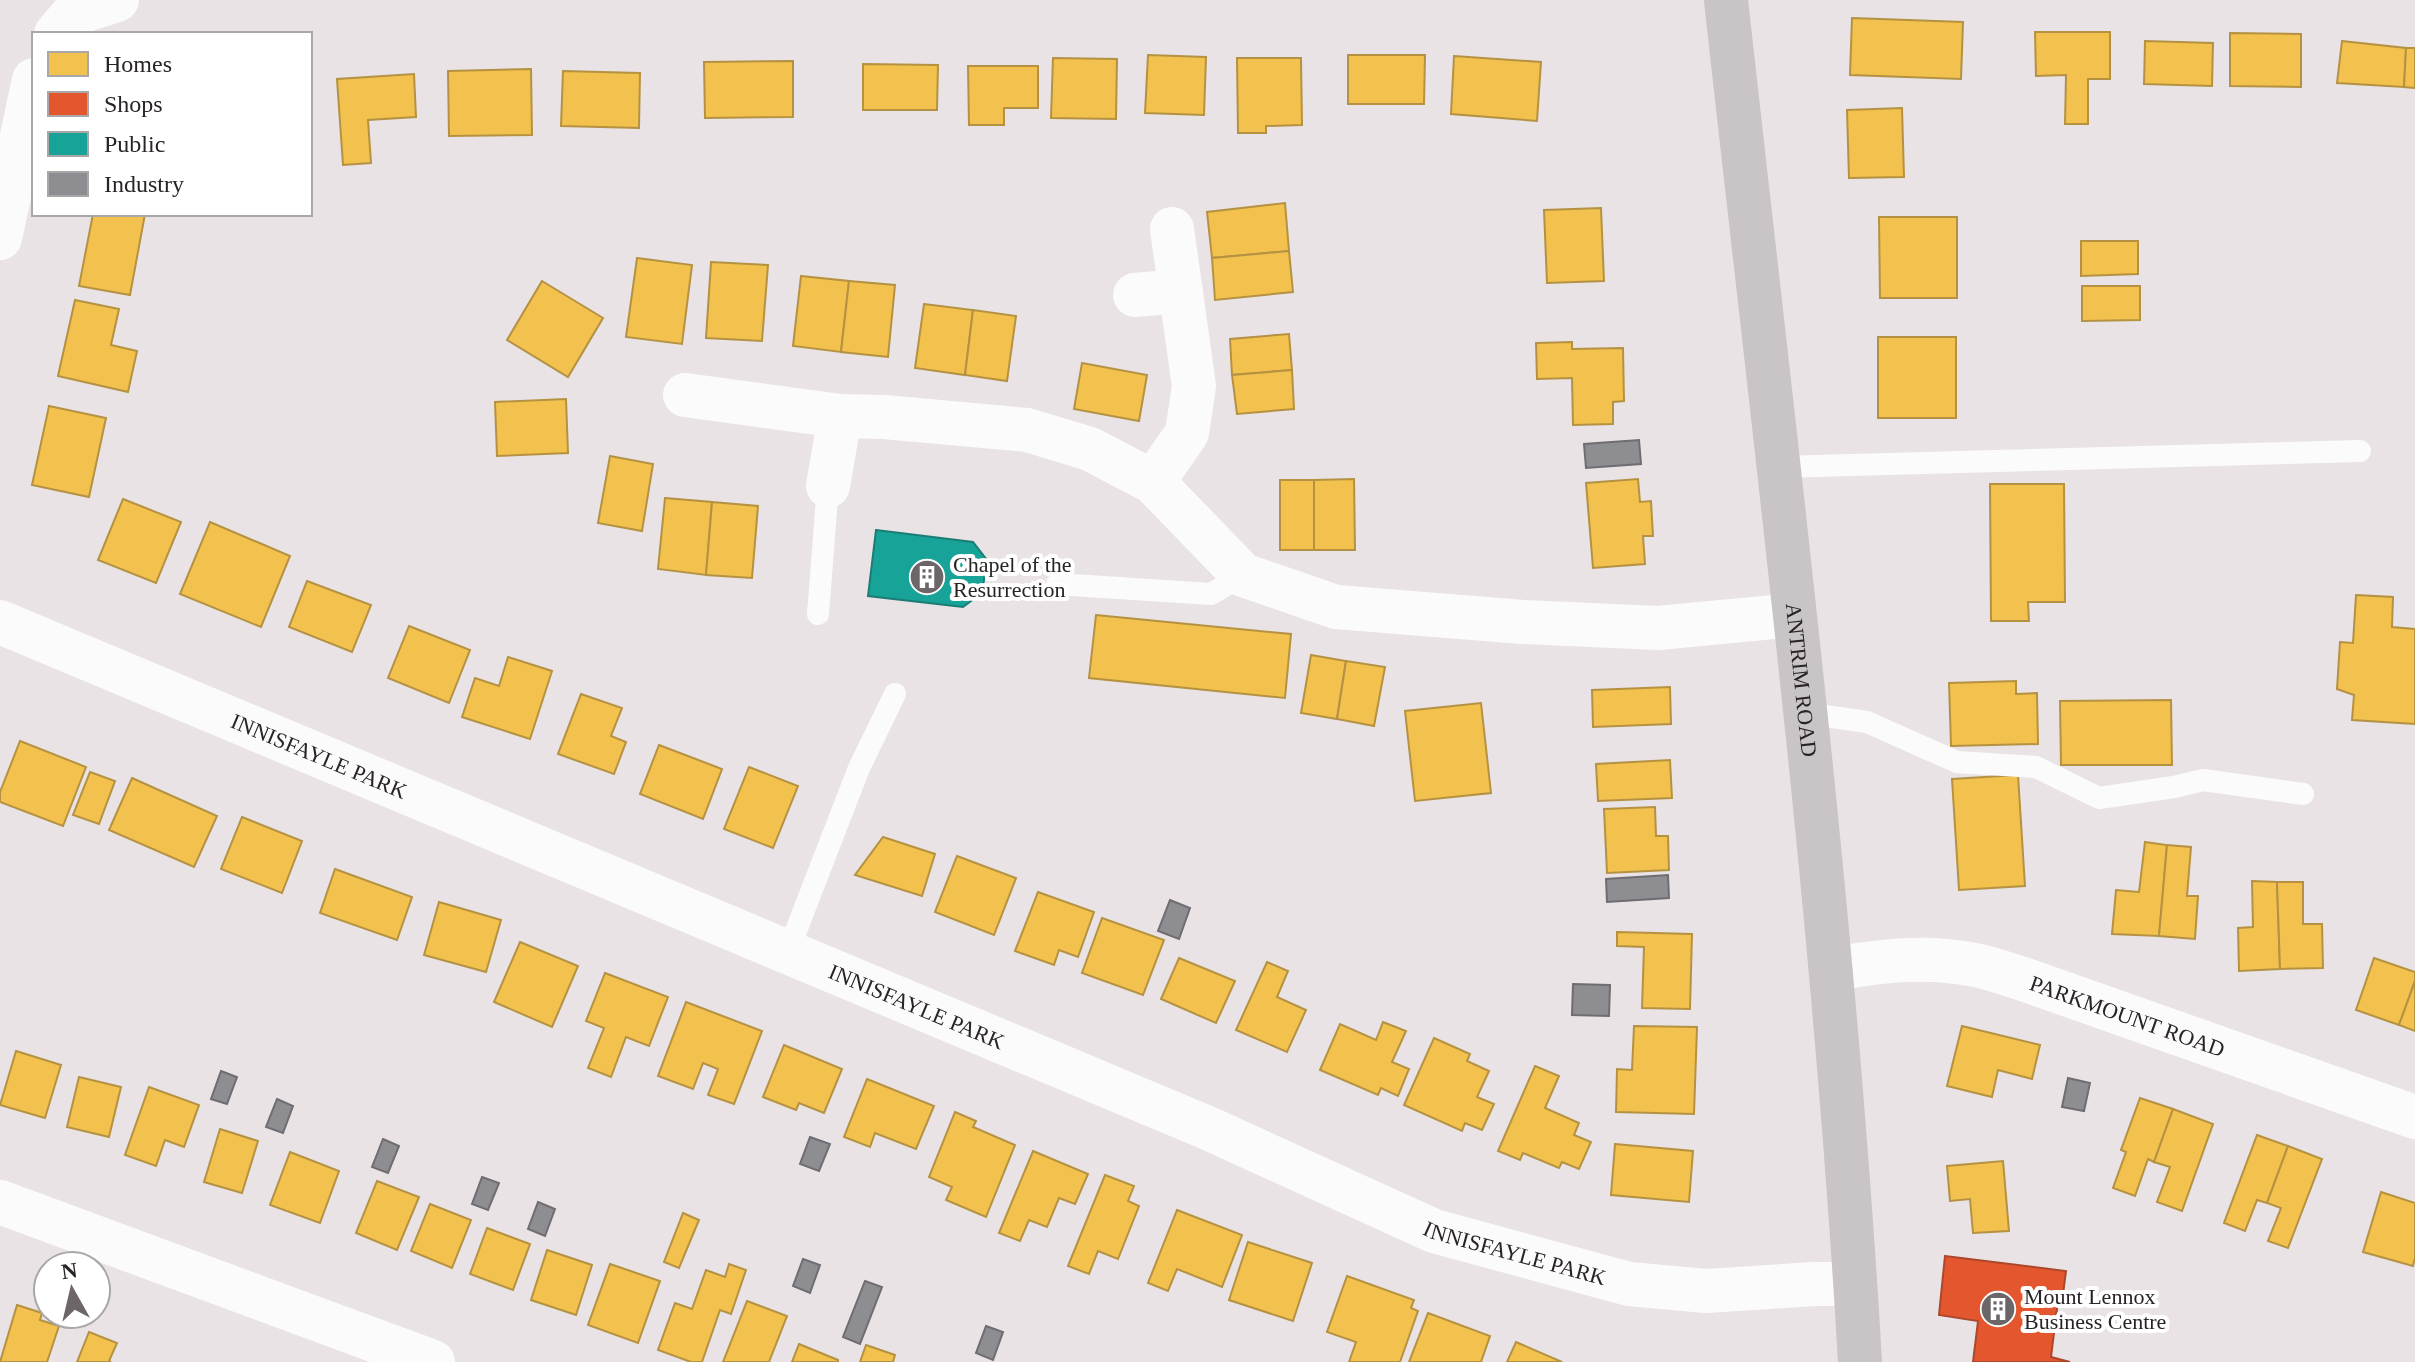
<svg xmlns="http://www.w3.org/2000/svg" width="2415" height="1362" viewBox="0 0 2415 1362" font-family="'Times New Roman',serif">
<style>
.homes{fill:#f2c14e;stroke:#b59242;stroke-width:2}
.shops{fill:#e4572e;stroke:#ac472b;stroke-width:2}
.public{fill:#17a398;stroke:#1c7d76;stroke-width:2}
.industry{fill:#8d8d92;stroke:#6f6d71;stroke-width:2}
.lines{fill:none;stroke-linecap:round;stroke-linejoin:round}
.service{stroke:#fcfbfb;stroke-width:22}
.minor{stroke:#fcfbfb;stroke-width:44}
.primary{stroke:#c9c4c6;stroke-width:44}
.labels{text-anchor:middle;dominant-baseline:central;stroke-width:8;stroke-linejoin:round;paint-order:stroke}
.poi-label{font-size:22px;fill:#282325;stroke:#fff;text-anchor:start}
.street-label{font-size:22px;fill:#282325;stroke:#fff}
</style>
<rect width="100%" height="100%" fill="#e9e3e6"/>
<g class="homes">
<polygon points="1852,18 1963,22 1961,79 1850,75"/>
<polygon points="2035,32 2110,32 2110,79 2088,79 2088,124 2065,124 2066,75 2036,76"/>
<polygon points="2230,33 2301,34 2301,87 2230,86"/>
<polygon points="2145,41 2213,43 2212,86 2144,84"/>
<polygon points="2342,41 2406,48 2404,87 2337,83"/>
<polygon points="2406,48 2415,48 2415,88 2404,87"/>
<polygon points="1148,55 1206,57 1204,115 1145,113"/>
<polygon points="1348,55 1425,55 1424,104 1348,104"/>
<polygon points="1454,56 1541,62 1537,121 1451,114"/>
<polygon points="1053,58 1117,59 1116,119 1051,118"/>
<polygon points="1237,58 1301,58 1302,125 1266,126 1266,133 1238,133"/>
<polygon points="793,61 793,117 705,118 704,62"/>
<polygon points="863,64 938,65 937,110 863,110"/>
<polygon points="968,66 1038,66 1038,108 1004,108 1004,125 969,125"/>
<polygon points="531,69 532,135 449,136 448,71"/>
<polygon points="563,71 640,73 639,128 561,126"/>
<polygon points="414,74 416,117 368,120 371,163 343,165 337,79"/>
<polygon points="1902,108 1904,177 1849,178 1847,110"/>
<polygon points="1285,203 1289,251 1212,258 1207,212"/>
<polygon points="1601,208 1604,281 1547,283 1544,210"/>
<polygon points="93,214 145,214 130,295 79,286"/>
<polygon points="1879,217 1957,217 1957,298 1880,298"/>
<polygon points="2081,241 2138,241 2138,274 2081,276"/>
<polygon points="1289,251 1293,292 1215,300 1212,258"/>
<polygon points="637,258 692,265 682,344 626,337"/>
<polygon points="711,262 768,265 762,341 706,338"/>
<polygon points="801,276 849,281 841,352 793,346"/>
<polygon points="542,281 603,318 568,377 507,340"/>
<polygon points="849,281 895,285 888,357 841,352"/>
<polygon points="2082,286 2140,286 2140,320 2082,321"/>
<polygon points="75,300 119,309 111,345 137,351 128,392 58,376"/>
<polygon points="924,304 973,310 965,375 915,368"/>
<polygon points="973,310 1016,316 1007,381 965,375"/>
<polygon points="1289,334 1292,370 1232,375 1230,339"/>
<rect x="1878" y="337" width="78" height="81"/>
<polygon points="1572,342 1572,349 1623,348 1624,401 1613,402 1613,424 1573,425 1572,378 1537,379 1536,343"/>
<polygon points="1082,363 1147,375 1139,421 1074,409"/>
<polygon points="1292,370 1294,409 1237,414 1232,375"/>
<polygon points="566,399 568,453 497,456 495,402"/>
<polygon points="49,406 106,418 89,497 32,485"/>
<polygon points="610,456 653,464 642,531 598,523"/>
<polygon points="1354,479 1355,550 1314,550 1314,480"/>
<polygon points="1638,479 1640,502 1651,501 1653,536 1643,536 1645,564 1593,568 1586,483"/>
<rect x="1280" y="480" width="34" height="70"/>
<polygon points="1990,484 2064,484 2065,602 2028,602 2029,621 1991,621"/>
<polygon points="665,498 712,502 706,575 658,569"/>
<polygon points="123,499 181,522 156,583 98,560"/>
<polygon points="712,502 758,506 752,578 706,575"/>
<polygon points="210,522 290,556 261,627 180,594"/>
<polygon points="307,581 371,605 352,652 289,627"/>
<polygon points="2356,595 2393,597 2392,627 2415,629 2415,724 2352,720 2354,695 2337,689 2340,642 2353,643"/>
<polygon points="1096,615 1291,634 1285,698 1089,678"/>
<polygon points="409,626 470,650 449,703 388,678"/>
<polygon points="1311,655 1346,661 1337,719 1301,713"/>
<polygon points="508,657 552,671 530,739 462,717 475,678 499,686"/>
<polygon points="1346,661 1385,667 1374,726 1337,719"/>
<polygon points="2016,681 2016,694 2037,693 2038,744 1951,746 1949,683"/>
<polygon points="1670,687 1671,724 1593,727 1592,690"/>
<polygon points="581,694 622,708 611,736 626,742 614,774 558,754"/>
<polygon points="2171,700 2172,765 2061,765 2060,701"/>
<polygon points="1481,703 1491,793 1415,801 1405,711"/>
<polygon points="20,741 86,767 63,826 0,802 0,792"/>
<polygon points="659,745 722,769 703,819 640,794"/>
<polygon points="1670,760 1672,798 1598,801 1596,764"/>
<polygon points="749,767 798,786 773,848 724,829"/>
<polygon points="90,772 115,781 99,824 73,815"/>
<polygon points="2018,775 2025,886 1959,890 1952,779"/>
<polygon points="132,778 217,816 194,867 109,830"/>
<polygon points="1655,807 1656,836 1668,836 1669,870 1607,873 1604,809"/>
<polygon points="242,817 302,841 282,893 221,869"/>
<polygon points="883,837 935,854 922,896 855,875"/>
<polygon points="2145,842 2167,845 2159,936 2112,934 2116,890 2139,892"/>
<polygon points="2167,845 2191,847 2187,896 2198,896 2195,939 2159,936"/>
<polygon points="957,856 1016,878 994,935 935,912"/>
<polygon points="335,869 412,897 397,940 320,913"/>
<polygon points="2252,881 2277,882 2280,969 2239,971 2238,928 2253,927"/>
<polygon points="2277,882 2303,882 2303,924 2322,924 2323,968 2280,969"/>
<polygon points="1038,892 1094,912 1078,957 1059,950 1054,965 1015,951"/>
<polygon points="439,902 501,920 486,972 424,955"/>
<polygon points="1102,918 1164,940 1143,995 1082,973"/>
<polygon points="1617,932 1692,934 1690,1009 1642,1008 1644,947 1617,946"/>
<polygon points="520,942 578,966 552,1027 494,1002"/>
<polygon points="1179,958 1235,981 1216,1023 1161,999"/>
<polygon points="2374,958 2415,972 2415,981 2399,1025 2356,1010"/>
<polygon points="1267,962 1288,971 1277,997 1306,1010 1287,1052 1236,1030"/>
<polygon points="605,973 668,997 649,1046 626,1037 611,1077 588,1068 604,1028 586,1021"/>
<polygon points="2415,981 2415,1031 2399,1025"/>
<polygon points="686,1002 762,1031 734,1104 708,1095 718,1069 703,1063 693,1089 658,1076"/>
<polygon points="1383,1022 1406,1031 1392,1062 1409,1069 1398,1096 1381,1088 1378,1095 1320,1070 1340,1024 1376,1040"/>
<polygon points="1634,1026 1697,1027 1694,1114 1616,1112 1617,1069 1632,1070"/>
<polygon points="1962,1026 2040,1045 2032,1079 1998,1070 1992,1097 1947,1086"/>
<polygon points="1434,1038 1470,1054 1467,1061 1489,1071 1477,1097 1494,1104 1482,1130 1465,1123 1462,1131 1404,1105"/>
<polygon points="784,1045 842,1069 824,1113 799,1103 796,1110 763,1097"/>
<polygon points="16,1051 61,1065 45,1118 0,1105"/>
<polygon points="1535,1066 1559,1076 1545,1108 1579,1123 1574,1135 1591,1142 1579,1169 1562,1162 1559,1168 1523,1153 1520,1160 1498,1151"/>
<polygon points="79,1077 121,1087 109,1137 67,1127"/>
<polygon points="867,1079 934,1106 916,1149 875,1133 870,1147 844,1137"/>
<polygon points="149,1087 199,1105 184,1147 165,1140 156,1166 125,1155"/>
<polygon points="2140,1098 2173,1109 2154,1162 2148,1159 2135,1196 2113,1188 2126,1152 2121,1150"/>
<polygon points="2173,1109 2213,1124 2182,1211 2157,1202 2170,1167 2154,1162"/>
<polygon points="955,1112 976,1121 973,1127 1015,1145 986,1217 946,1200 952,1187 929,1177"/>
<polygon points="220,1129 258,1141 242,1193 204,1182"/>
<polygon points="2257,1135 2288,1146 2267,1203 2257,1200 2245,1231 2224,1223"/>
<polygon points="1615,1144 1693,1151 1689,1202 1611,1195"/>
<polygon points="2288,1146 2322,1159 2288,1248 2268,1241 2281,1208 2267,1203"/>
<polygon points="1033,1151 1088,1174 1075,1204 1059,1198 1047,1227 1029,1220 1020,1241 999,1233"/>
<polygon points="290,1152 339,1171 320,1223 270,1205"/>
<polygon points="2003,1161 2009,1231 1973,1233 1970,1199 1950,1201 1947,1166"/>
<polygon points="1105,1175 1134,1186 1128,1201 1139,1206 1118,1259 1098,1251 1089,1274 1068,1266"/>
<polygon points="377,1181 419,1197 397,1250 356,1233"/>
<polygon points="2381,1192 2415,1203 2415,1258 2413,1266 2363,1252"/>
<polygon points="430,1204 471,1220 452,1268 411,1251"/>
<polygon points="1177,1210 1242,1235 1222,1287 1177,1269 1168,1291 1148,1283"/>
<polygon points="683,1213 699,1220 679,1268 664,1262"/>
<polygon points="487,1228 530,1244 513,1290 470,1274"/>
<polygon points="1248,1242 1312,1263 1293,1321 1229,1300"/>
<polygon points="547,1250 592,1265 576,1315 531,1300"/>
<polygon points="610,1264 660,1281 638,1343 588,1325"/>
<polygon points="729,1264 746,1270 731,1314 720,1310 702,1362 691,1362 658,1350 675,1303 692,1309 706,1270 725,1277"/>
<polygon points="1347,1276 1414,1300 1411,1308 1418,1311 1400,1362 1349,1362 1356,1342 1327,1332"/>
<polygon points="747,1301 787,1316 769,1362 723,1362"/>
<polygon points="17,1305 42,1313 40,1320 59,1326 47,1362 0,1362"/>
<polygon points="1428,1313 1490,1336 1481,1362 1409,1362"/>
<polygon points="89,1332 117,1343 109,1361 111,1362 77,1362"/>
<polygon points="1516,1342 1562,1362 1507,1362"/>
<polygon points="799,1344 838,1360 838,1362 792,1362"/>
<polygon points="866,1345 895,1355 893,1362 860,1362"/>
</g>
<polygon class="shops" points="1945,1256 2066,1271 2062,1302 2058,1301 2051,1357 2070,1362 1973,1362 1978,1321 1939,1315"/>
<polygon class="public" points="876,530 973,542 987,560 982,593 963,607 868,596"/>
<g class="industry">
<polygon points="1639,440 1641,464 1586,468 1584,444"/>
<polygon points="1668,875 1669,898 1607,902 1606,879"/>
<polygon points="1170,900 1190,908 1179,939 1158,931"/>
<polygon points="1573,984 1610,985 1609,1016 1572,1015"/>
<polygon points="221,1071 237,1077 227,1104 211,1099"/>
<polygon points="2068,1078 2090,1083 2084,1111 2062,1107"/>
<polygon points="277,1099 293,1106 283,1133 266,1127"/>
<polygon points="810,1137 830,1144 819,1171 800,1164"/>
<polygon points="383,1139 399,1146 388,1173 372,1167"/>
<polygon points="482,1177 499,1183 488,1210 472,1204"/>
<polygon points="538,1202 555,1209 545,1236 528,1229"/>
<polygon points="803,1259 820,1265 810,1293 793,1286"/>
<polygon points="865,1281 882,1287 860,1344 843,1337"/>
<polygon points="986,1326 1003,1332 993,1360 976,1353"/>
</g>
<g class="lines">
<g class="service">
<polyline points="1777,467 2360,451"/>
<polyline points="1057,584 1211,594 1243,575"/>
<polyline points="818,614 828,486"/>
<polyline points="1804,713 1867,722 1957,762 2036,767 2099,798 2174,787 2203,780 2303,794"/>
<polyline points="787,954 859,768 895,694"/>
</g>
<g class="minor">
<polyline points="56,34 73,14 117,0"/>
<polyline points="0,238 34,80"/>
<polyline points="1135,295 1181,291"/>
<polyline points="685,395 840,416 884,417 1027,430 1090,449 1153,482 1243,575 1336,607 1523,622 1658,628 1795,615"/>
<polyline points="1153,482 1187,433 1194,386 1172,229"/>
<polyline points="828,486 840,416"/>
<path id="s1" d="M 0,622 L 1210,1129 L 1434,1231 L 1629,1284 L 1706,1291 L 1814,1284 L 1855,1284"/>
<path id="s2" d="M 1831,970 C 1878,960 1927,955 1975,965 C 1991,968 2007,974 2023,979 L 2415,1117"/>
<polyline points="0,1202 433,1362"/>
</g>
<path class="primary" id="s3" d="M 1726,0 C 1776,453 1834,907 1860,1362"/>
</g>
<defs>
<symbol id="building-disc" viewBox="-11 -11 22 22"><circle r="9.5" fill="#6c6669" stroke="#fff"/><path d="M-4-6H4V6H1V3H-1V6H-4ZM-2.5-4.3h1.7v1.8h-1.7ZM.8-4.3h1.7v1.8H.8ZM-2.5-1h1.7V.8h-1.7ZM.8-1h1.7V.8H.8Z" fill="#fff"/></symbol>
</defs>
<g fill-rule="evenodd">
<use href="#building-disc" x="907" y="557" width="40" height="40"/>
<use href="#building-disc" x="1978" y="1289" width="40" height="40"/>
</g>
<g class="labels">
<g class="poi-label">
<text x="953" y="564">Chapel of the<tspan x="953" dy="25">Resurrection</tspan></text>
<text x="2024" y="1296">Mount Lennox<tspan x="2024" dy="25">Business Centre</tspan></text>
</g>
<g class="street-label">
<text stroke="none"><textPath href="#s3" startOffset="684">ANTRIM ROAD</textPath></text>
<text stroke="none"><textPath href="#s1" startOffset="346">INNISFAYLE PARK</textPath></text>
<text stroke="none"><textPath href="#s1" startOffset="994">INNISFAYLE PARK</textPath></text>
<text stroke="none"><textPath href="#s2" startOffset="306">PARKMOUNT ROAD</textPath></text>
<text stroke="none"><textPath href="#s1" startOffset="1642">INNISFAYLE PARK</textPath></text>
</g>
</g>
<rect x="32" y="32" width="280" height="184" fill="#ffffff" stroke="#a9a7a8" stroke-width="2"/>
<rect x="48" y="52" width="40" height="24" fill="#f2c14e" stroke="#a9a7a8" stroke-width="2"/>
<text x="104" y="72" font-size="24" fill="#282325">Homes</text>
<rect x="48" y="92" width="40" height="24" fill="#e4572e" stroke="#a9a7a8" stroke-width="2"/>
<text x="104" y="112" font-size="24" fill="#282325">Shops</text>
<rect x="48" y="132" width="40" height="24" fill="#17a398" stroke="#a9a7a8" stroke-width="2"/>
<text x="104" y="152" font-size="24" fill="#282325">Public</text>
<rect x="48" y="172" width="40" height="24" fill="#8d8d92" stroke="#a9a7a8" stroke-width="2"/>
<text x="104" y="192" font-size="24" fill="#282325">Industry</text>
<g transform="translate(72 1290) rotate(352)"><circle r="38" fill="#ffffff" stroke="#a9a7a8" stroke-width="2"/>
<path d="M0-6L14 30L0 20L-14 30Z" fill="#6c6669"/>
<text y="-12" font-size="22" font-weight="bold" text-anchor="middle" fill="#282325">N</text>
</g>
</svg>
